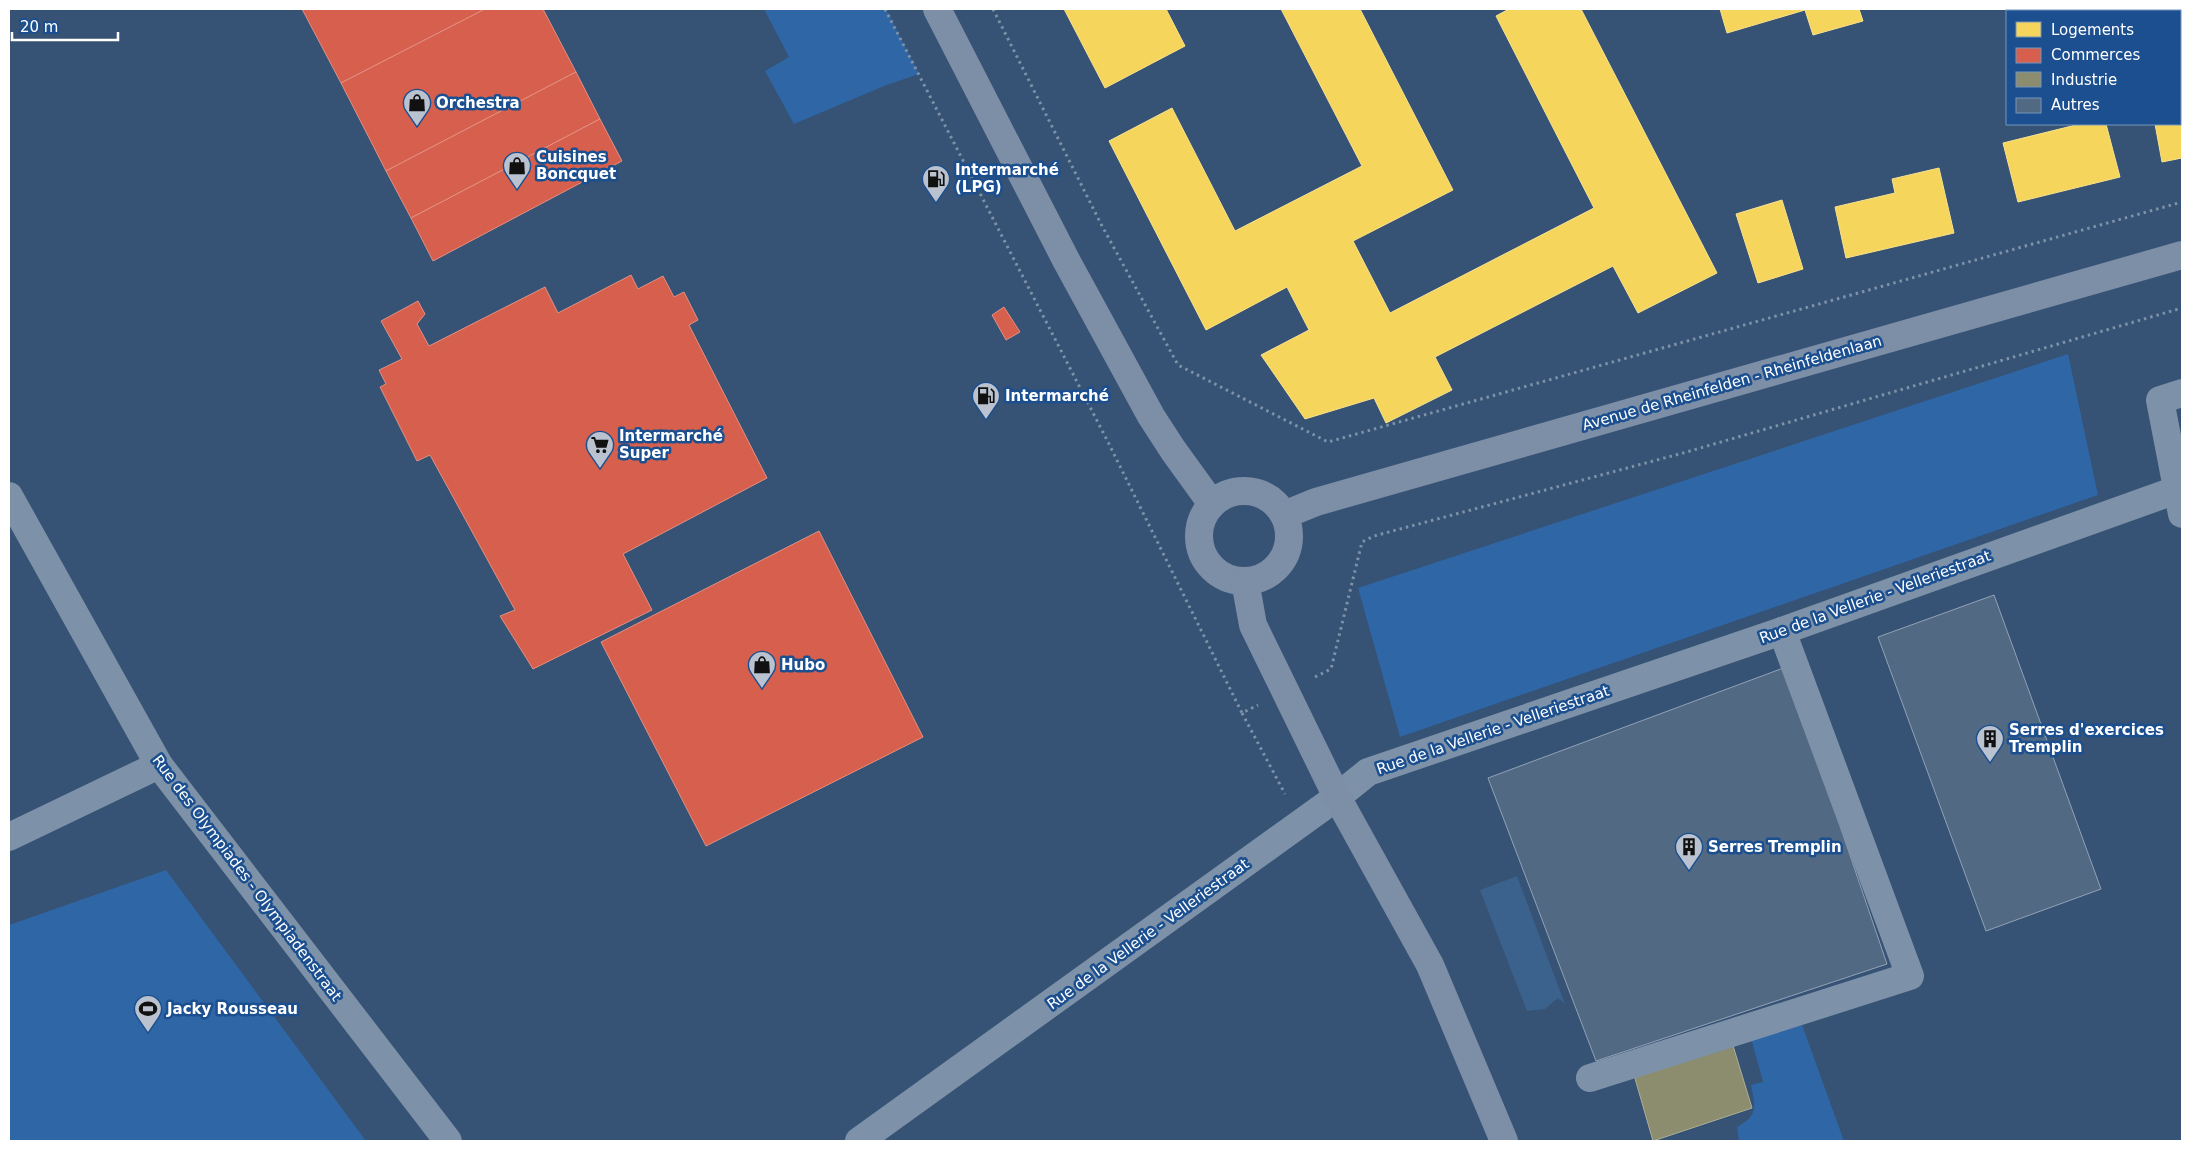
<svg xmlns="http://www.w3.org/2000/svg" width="2191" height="1150" viewBox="0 0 2191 1150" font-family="'DejaVu Sans',sans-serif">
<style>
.green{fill:#2f66a5}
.water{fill:#3b618d}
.homes{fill:#f6d55c;stroke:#f9e28d}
.shops{fill:#d6604d;stroke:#e29082}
.industry{fill:#8c8c6e;stroke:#aeae9a}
.building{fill:#526984;stroke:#92a2b6}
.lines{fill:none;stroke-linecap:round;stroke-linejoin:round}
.path{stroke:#7d92a8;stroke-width:3;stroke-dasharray:2.5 4;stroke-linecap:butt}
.minor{stroke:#7d92a8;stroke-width:28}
.major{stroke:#7d8ea7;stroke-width:28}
.labels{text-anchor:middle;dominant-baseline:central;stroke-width:5;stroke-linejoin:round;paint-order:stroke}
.poi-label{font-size:15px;font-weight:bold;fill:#fff;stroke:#1b4f8f;text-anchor:start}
.street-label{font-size:15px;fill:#fff;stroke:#1b4f8f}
</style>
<rect width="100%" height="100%" fill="#365274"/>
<g class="green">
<polygon points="764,9 886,9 919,74 884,86 794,124 765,71 789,57"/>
<polygon points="2068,354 2098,495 1400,737 1358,588"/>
<polygon points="166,870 366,1141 9,1141 9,925"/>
<path d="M 1801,1022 L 1844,1141 L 1739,1141 L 1737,1127 C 1759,1115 1755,1107 1751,1085 L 1763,1082 L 1751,1038 Z"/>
</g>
<polygon class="water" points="1517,876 1565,1004 1558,998 1545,1009 1527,1011 1480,890"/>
<g class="homes">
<polygon points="1064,9 1134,9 1135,11 1139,9 1166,9 1185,46 1105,88"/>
<polygon points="1281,9 1360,9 1453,190 1353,241 1390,313 1594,208 1496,16 1509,9 1581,9 1717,273 1638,313 1613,266 1435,357 1452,390 1386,423 1374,398 1305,419 1261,355 1309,330 1287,287 1206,330 1109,141 1172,108 1235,231 1362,166"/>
<polygon points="1720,9 1859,9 1863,21 1813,35 1805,10 1727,33"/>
<polygon points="2182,71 2182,158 2162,162 2155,124 2180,124 2180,72"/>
<polygon points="2080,124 2106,124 2120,177 2018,202 2003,143"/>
<polygon points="1939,168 1954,233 1846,258 1835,207 1895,193 1892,179"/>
<polygon points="1782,200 1803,269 1758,283 1736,214"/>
</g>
<g class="shops">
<polygon points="302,9 485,9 341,83"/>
<polygon points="485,9 543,9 576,72 386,171 341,83"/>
<polygon points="576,72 600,119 411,218 386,171"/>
<polygon points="600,119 622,161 433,261 411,218"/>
<polygon points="631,275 638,289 663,276 674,297 684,292 698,320 689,325 767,478 623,554 652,610 533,669 500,616 515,610 430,455 417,461 380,387 386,384 379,370 402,359 381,321 418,301 425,314 417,324 429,346 545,287 558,313"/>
<polygon points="1004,307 1020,332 1006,340 992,315"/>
<polygon points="819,531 923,737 706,846 601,642"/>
</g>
<polygon class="industry" points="1731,1039 1752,1108 1653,1141 1634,1075"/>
<g class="building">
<polygon points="1994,595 2101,889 1986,931 1878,637"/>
<polygon points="1786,667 1887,964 1596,1061 1488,778"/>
</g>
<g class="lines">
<g class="path">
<polyline points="885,9 1107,440 1242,713 1258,705"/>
<polyline points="993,9 1101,224 1178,365 1328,442 2182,202"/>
<polyline points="1315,677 1331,669 1362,542 1374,536 1683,453 2182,308"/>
<polyline points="1242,713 1285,794"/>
</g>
<g class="minor">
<polyline points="2182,393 2160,400 2182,514"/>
<polyline points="9,496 159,765 448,1141"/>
<polyline points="9,837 159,765"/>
<polyline points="1590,1078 1910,976 1782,631"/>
<polyline points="859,1141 1337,797 1368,772 1782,631 2182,488"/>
</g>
<g class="major">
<polyline points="937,9 1066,260 1151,416 1173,450 1212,504"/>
<circle cx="1244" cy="536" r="45"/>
<polyline points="1284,515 1316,502 2182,255"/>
<polyline points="1245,581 1253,625 1337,797 1430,965 1504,1141"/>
</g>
</g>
<defs>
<symbol id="shop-pin" viewBox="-11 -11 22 30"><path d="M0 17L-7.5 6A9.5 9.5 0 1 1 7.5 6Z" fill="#b9c2ce" stroke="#1b4f8f"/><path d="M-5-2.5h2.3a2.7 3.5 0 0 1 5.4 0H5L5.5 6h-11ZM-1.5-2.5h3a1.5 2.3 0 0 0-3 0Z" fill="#111"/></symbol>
<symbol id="fuel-pin" viewBox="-11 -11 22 30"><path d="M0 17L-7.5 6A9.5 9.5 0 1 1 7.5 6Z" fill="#b9c2ce" stroke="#1b4f8f"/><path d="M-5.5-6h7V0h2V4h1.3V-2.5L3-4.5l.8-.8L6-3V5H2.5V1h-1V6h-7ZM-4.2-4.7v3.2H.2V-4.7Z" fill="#111"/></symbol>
<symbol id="supermarket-pin" viewBox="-11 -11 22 30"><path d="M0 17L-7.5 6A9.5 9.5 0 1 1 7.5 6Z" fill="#b9c2ce" stroke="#1b4f8f"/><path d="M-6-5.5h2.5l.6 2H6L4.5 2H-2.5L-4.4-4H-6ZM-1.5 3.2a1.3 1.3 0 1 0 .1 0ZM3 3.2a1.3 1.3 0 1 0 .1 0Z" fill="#111"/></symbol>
<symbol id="building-pin" viewBox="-11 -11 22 30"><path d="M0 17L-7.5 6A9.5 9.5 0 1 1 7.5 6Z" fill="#b9c2ce" stroke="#1b4f8f"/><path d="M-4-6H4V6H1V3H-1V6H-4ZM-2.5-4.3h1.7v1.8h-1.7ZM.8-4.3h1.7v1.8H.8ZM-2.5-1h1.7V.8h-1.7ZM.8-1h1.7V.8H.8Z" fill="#111"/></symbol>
<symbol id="stadium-pin" viewBox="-11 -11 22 30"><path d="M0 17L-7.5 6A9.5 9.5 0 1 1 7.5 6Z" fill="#b9c2ce" stroke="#1b4f8f"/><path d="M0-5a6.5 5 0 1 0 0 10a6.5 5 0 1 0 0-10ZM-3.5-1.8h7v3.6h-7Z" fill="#111"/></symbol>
</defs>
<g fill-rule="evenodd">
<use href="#shop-pin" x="401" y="87" width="32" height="43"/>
<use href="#shop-pin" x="501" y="150" width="32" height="43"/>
<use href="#fuel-pin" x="920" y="163" width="32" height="43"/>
<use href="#fuel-pin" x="970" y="380" width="32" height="43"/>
<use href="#supermarket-pin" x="584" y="429" width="32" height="43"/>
<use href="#shop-pin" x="746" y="649" width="32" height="43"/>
<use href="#building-pin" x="1974" y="723" width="32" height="43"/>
<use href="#building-pin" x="1673" y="831" width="32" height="43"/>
<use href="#stadium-pin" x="132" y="993" width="32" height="43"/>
</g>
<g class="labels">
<g class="poi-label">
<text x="436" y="103">Orchestra</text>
<text x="536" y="157">Cuisines<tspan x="536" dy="17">Boncquet</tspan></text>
<text x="955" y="170">Intermarché<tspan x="955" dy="17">(LPG)</tspan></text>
<text x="1005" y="396">Intermarché</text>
<text x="619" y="436">Intermarché<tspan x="619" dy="17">Super</tspan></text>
<text x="781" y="665">Hubo</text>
<text x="2009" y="730">Serres d'exercices<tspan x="2009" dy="17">Tremplin</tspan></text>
<text x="1708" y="847">Serres Tremplin</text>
<text x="167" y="1009">Jacky Rousseau</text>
</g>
<g class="street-label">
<text transform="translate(1732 383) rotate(-16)">Avenue de Rheinfelden - Rheinfeldenlaan</text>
<text transform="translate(1875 597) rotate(-20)">Rue de la Vellerie - Velleriestraat</text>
<text transform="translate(1493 730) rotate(-19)">Rue de la Vellerie - Velleriestraat</text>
<text transform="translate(247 878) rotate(53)">Rue des Olympiades - Olympiadenstraat</text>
<text transform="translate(1148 934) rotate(-36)">Rue de la Vellerie - Velleriestraat</text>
</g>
</g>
<rect width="2191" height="1150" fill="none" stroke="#ffffff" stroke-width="20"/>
<rect x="2006" y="10" width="175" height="115" fill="#1b4f8f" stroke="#7695bc"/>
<rect x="2016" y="22" width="25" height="15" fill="#f6d55c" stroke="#7695bc"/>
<text x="2051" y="35" font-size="15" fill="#ffffff">Logements</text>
<rect x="2016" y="48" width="25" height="15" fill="#d6604d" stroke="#7695bc"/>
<text x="2051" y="60" font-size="15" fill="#ffffff">Commerces</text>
<rect x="2016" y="72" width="25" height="15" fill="#8c8c6e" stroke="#7695bc"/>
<text x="2051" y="85" font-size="15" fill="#ffffff">Industrie</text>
<rect x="2016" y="98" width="25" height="15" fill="#526984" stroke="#7695bc"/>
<text x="2051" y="110" font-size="15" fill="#ffffff">Autres</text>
<path d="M12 32v8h106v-8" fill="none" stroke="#ffffff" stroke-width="2.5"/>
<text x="20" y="32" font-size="15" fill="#ffffff" stroke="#1b4f8f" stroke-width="4" paint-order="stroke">20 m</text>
</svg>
